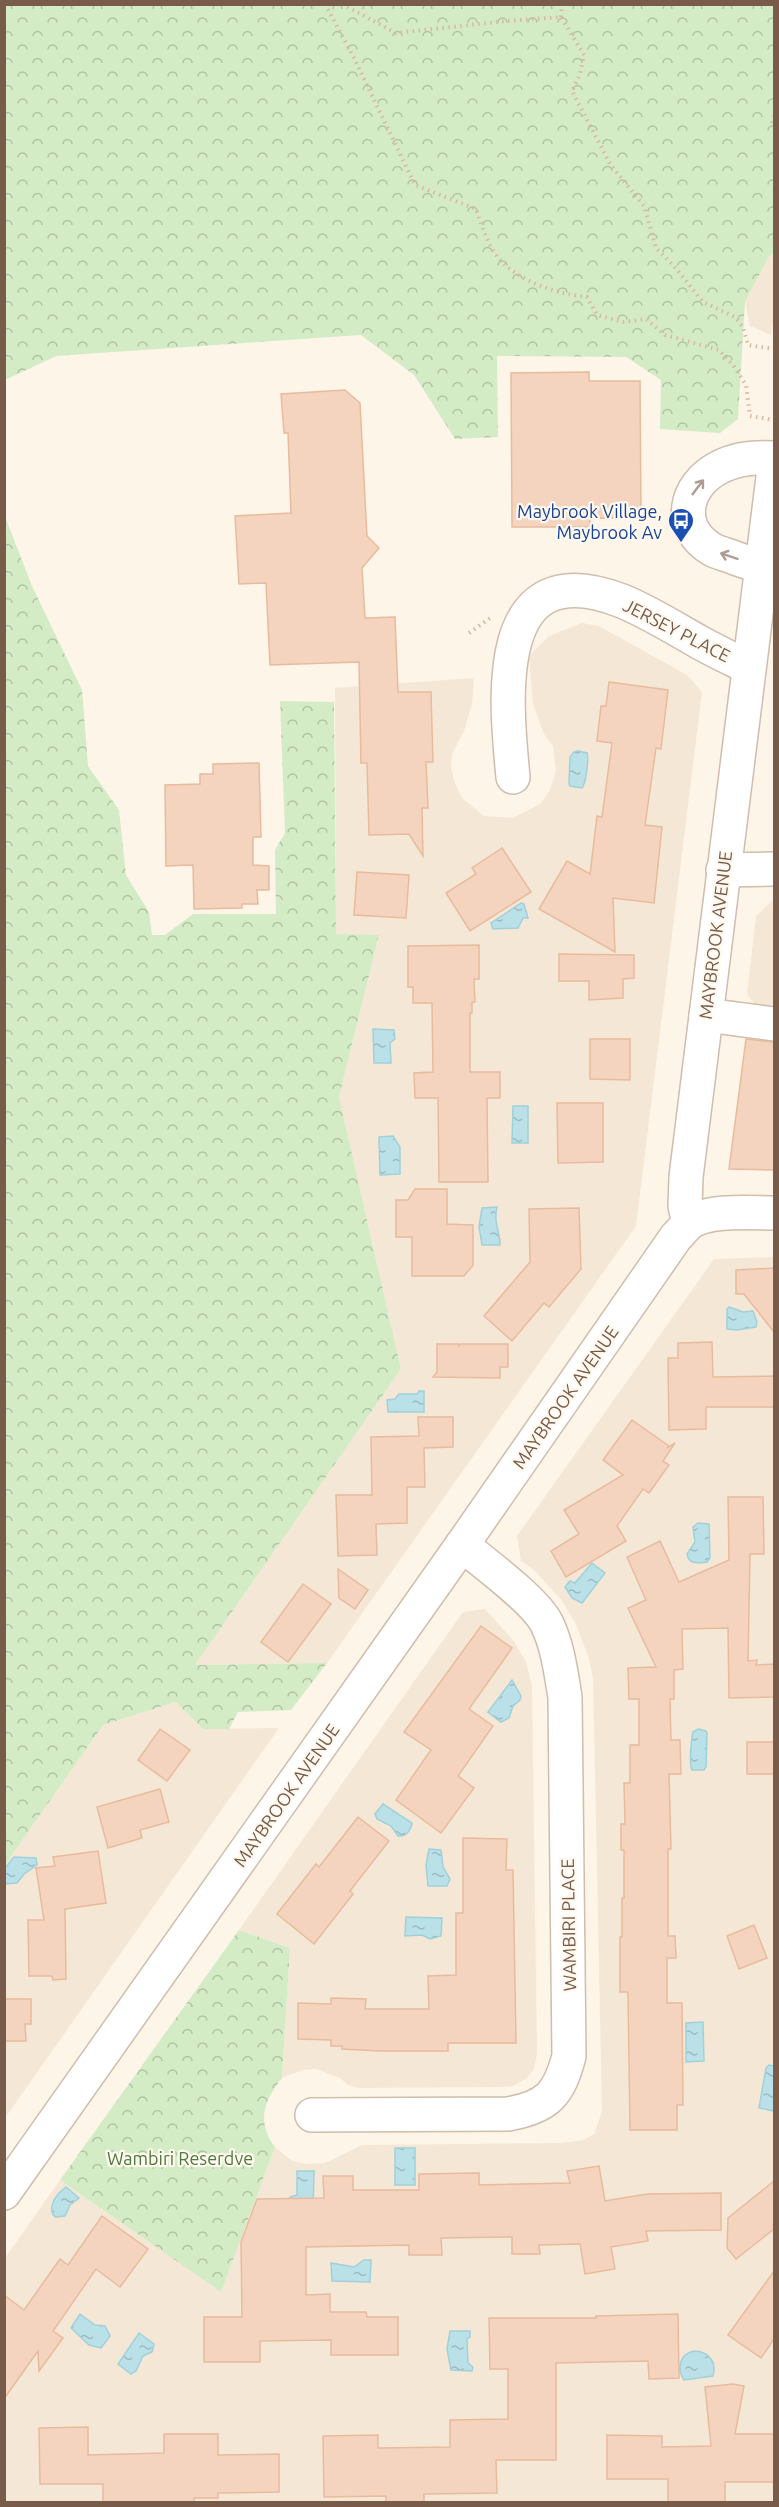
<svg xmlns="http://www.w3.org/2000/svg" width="779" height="2507" viewBox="0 0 779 2507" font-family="Ubuntu,sans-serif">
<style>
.residential{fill:#f5e7d6}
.forest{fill:url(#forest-crowns)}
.water{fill:url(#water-ripples);stroke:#a0d1db;stroke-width:1.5}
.building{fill:#f4d4be;stroke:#e8bb9d;stroke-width:1.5}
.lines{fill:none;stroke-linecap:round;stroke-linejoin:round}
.minor-casing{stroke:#d0bdac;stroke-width:36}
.path{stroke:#dab7a0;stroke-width:4;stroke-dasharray:1.5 4.5;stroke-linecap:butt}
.minor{stroke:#fff;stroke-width:33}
.oneway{stroke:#af9d92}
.labels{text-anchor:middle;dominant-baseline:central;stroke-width:4.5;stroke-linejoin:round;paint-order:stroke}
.transit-label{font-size:18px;fill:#164399;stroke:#fff9ef;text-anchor:end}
.street-label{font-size:18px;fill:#795b4a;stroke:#fff9ef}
.park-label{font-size:18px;fill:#4f7a3e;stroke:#fff9ef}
</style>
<defs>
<pattern id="forest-crowns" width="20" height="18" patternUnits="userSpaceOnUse" patternTransform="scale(1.5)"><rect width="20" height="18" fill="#d4ecc5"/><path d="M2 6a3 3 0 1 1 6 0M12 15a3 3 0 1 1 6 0" fill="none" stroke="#b1c2a2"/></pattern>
<pattern id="water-ripples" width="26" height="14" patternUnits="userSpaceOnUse" patternTransform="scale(1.5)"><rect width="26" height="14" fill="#bbe1e8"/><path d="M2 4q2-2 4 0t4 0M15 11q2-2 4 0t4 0" fill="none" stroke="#9db9be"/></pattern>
</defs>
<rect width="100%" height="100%" fill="#fdf5e8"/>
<g class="residential">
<polygon points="774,252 774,316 771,335 750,326 745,302 768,258"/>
<polygon points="582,623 599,626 687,675 702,692 636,1226 327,1663 195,1665 401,1369 339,1097 379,936 336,934 335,688 474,678 472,704 464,731 452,754 451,767 455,784 463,799 484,816 513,818 540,804 549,792 556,771 553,746 544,734 533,704 529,656 549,636"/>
<polygon points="774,899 774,1016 763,1015 747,994 756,916"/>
<polygon points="774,1257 774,2502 5,2502 5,2258 60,2180 221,2291 275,2147 292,2161 308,2164 325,2163 362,2145 562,2143 583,2140 594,2134 602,2112 593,1677 588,1656 575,1622 560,1598 535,1571 521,1561 517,1536 714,1259"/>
<polygon points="485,1609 513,1640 526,1662 532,1685 537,2053 534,2069 527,2078 513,2086 498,2087 359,2088 348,2085 340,2078 316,2069 302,2070 282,2078 290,1948 239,1930 463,1612"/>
<polygon points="177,1702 203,1729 279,1728 5,2118 5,1865 103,1725"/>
</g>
<g class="forest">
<polygon points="4,5 774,5 774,252 768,258 745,302 738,419 720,433 660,429 661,380 626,357 497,356 498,437 455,439 414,375 361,335 56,356 5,380"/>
<polygon points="4,514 32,586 82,690 88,766 119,810 126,875 149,912 152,935 165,935 193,914 276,914 275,850 285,833 280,701 334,702 336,934 379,935 339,1097 401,1369 195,1665 327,1663 291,1710 238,1712 229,1729 203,1729 176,1702 103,1725 5,1865"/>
<path d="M 239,1930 L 290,1948 L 282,2078 C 264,2101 256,2121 275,2147 L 221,2292 L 60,2180 Z"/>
</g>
<g class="water">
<path d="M 578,751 L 587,753 C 589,760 586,783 582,788 L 570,786 L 569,784 L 570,757 L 574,752 Z"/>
<polygon points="521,903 524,904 528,918 523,918 518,928 493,929 491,923"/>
<polygon points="373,1029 394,1030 395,1039 390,1043 391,1063 374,1063"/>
<polygon points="513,1106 528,1106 528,1143 512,1143"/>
<polygon points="393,1136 400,1147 400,1174 380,1175 379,1137"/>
<path d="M 497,1207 C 493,1222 500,1231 500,1245 L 482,1245 L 479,1227 L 482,1208 Z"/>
<polygon points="729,1307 743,1312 753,1311 757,1322 756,1327 737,1330 727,1329 727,1309"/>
<polygon points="419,1391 424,1391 424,1412 388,1412 387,1400 395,1399 399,1394 417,1394"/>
<path d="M 698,1523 L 709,1524 L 710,1558 L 707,1562 C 698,1563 689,1565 687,1554 L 695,1542 L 693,1527 Z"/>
<polygon points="592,1563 605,1573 582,1603 572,1598 565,1587 570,1581 575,1583"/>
<polygon points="512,1680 521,1696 520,1700 513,1706 509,1718 501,1722 488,1712"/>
<path d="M 698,1729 L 706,1731 L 707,1733 L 706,1767 L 704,1770 L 692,1770 C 689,1765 691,1740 693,1732 Z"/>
<path d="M 383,1804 L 412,1823 C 411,1830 406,1837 398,1836 L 391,1826 L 377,1819 L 375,1814 Z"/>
<polygon points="429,1849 441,1850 443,1867 450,1879 447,1886 428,1886 426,1865"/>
<polygon points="14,1857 36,1858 37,1865 24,1874 17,1883 5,1884 5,1868"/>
<polygon points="406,1917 442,1918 441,1936 430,1939 422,1935 405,1936"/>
<polygon points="703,2022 704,2061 686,2062 686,2023"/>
<polygon points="769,2065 774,2066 774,2111 759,2108 766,2068"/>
<rect x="395" y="2148" width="20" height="37"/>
<polygon points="297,2171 314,2171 313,2213 290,2212 290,2197 297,2195"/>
<path d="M 66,2187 L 79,2198 L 70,2205 L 65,2216 L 55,2217 C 46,2208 57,2193 66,2187 Z"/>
<polygon points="364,2260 371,2260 370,2282 332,2281 331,2263 354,2267"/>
<polygon points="80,2314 95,2325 105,2326 110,2336 101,2348 89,2345 71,2328"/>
<polygon points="450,2331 470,2331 470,2337 467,2339 468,2363 473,2367 472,2371 451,2370 447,2349"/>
<polygon points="139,2333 154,2344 152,2352 143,2356 136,2371 131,2374 118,2364"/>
<path d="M 695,2351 C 709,2352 717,2362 713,2376 L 684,2380 C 676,2368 680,2353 695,2351 Z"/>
</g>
<g class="building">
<polygon points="589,372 589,381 640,381 641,516 590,519 590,527 512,527 511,373"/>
<polygon points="345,390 360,403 367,536 379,548 362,568 365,618 395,617 398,692 431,692 433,762 426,762 428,808 422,808 423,856 409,834 369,835 367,763 361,763 359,662 270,665 266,583 239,584 235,516 291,513 288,433 284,433 281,394"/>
<polygon points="609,682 668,690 661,749 656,748 645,825 662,827 654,903 613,898 615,952 539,909 567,861 590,874 597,816 602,817 612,743 597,741 601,706 606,706"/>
<polygon points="259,763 261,837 253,837 253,865 269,866 269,890 257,890 258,904 242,904 242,908 194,909 193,865 166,866 165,785 200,784 200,774 213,774 213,764"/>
<polygon points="502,848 531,892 470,931 446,893 476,874 472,868"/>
<polygon points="357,872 409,875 406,918 354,915"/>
<polygon points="479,945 479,979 474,979 475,1002 472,1002 472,1013 470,1013 470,1072 500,1072 500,1098 487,1098 488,1182 439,1182 438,1098 415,1098 414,1073 433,1072 432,1003 413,1003 413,987 408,987 408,946"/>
<polygon points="559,954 634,955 634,978 623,979 623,998 589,1000 589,981 559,981"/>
<polygon points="590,1039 630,1039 630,1080 590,1079"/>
<polygon points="746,1039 774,1042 774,1170 729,1169"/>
<polygon points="557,1103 603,1103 603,1162 558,1163"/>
<polygon points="415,1189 447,1189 447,1224 473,1225 473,1265 464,1276 412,1276 412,1237 396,1237 396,1200 408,1200"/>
<polygon points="579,1208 581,1269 549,1307 544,1303 512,1341 484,1316 530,1262 529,1209"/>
<polygon points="774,1268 774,1332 744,1294 736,1294 736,1270"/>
<polygon points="712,1342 713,1377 774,1376 774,1407 706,1407 706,1429 669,1430 668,1358 678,1358 678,1343"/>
<polygon points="437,1344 459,1344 459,1346 461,1344 508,1344 508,1367 500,1367 500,1378 433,1377 437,1372"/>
<polygon points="418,1417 453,1417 453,1447 424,1448 425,1487 407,1487 407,1523 376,1524 377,1555 338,1556 336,1495 372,1495 371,1437 419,1436"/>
<polygon points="632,1420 669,1446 667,1448 675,1443 663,1461 669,1465 649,1493 643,1489 617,1526 626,1541 566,1577 551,1551 579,1534 564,1510 623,1475 603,1460"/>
<polygon points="728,1497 763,1497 764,1554 750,1554 748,1661 757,1660 756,1665 774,1664 774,1697 729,1698 728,1628 682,1629 683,1669 674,1670 674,1699 670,1699 671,1740 680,1740 681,1774 669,1774 671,1849 668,1849 668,1936 675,1936 676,1958 667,1958 667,2003 682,2003 683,2105 677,2105 677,2130 630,2130 628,1992 620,1992 620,1937 622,1937 622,1898 624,1898 624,1850 621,1850 621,1824 625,1824 624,1783 630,1783 630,1745 639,1745 639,1699 629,1699 628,1668 656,1667 628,1608 646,1600 627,1557 660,1541 679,1582 729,1560"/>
<polygon points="338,1569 368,1590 355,1609 339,1598"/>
<polygon points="303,1584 331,1604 288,1662 261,1642"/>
<polygon points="481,1626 512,1648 469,1709 493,1726 458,1776 474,1788 441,1833 396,1800 431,1750 404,1732"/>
<polygon points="160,1729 190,1750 167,1781 138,1760"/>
<rect x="747" y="1742" width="27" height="32"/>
<polygon points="160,1789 169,1822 140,1830 142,1838 108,1848 97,1807"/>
<polygon points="358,1817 389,1841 350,1891 353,1894 314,1944 277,1914 316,1864 319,1867"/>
<polygon points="463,1838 507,1839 506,1870 513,1870 516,2043 448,2043 448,2051 380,2051 342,2049 342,2046 331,2046 331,2040 298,2039 298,2003 331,2004 331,1998 366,1999 365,2009 429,2009 428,1976 456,1975 456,1913 463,1913"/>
<polygon points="98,1851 106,1903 65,1909 66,1979 53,1980 52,1976 29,1976 28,1920 44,1920 36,1868 55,1866 53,1857"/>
<polygon points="754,1925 767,1958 739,1969 727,1936"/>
<polygon points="4,1999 31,1999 31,2024 25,2024 26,2041 4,2041"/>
<polygon points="599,2166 605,2201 647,2194 721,2193 721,2230 646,2231 648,2241 611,2247 615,2269 585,2274 580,2244 539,2245 540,2254 512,2254 512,2237 441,2238 442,2255 409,2255 409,2245 306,2247 306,2295 330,2294 330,2312 366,2312 367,2317 398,2317 398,2355 331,2355 331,2340 260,2341 260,2362 204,2362 204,2317 242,2317 241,2242 257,2199 324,2198 323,2176 353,2176 353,2190 419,2190 419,2174 479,2173 479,2185 570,2183 567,2171"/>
<polygon points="774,2181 774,2229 736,2259 727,2248 728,2218"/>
<polygon points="102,2216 148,2249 120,2287 96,2269 53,2331 63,2338 39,2371 38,2351 4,2399 4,2295 24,2310 60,2259 68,2265"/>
<polygon points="774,2271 774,2339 761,2358 728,2335"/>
<polygon points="678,2314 679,2378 649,2379 648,2361 556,2363 556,2460 496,2460 497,2493 424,2494 424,2502 386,2502 386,2496 324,2497 323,2436 378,2435 378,2448 450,2447 450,2420 508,2419 508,2369 490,2369 489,2318 596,2318 596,2316"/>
<polygon points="733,2384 744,2386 735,2434 774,2434 774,2482 725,2482 725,2502 668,2502 668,2479 607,2479 607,2435 662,2436 662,2447 711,2446 705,2387"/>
<polygon points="88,2427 88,2455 164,2453 164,2434 218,2434 218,2455 279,2454 279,2492 218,2493 218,2498 194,2498 194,2502 103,2502 103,2484 40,2484 39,2428"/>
</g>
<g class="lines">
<defs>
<g id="minor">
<path d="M 774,458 C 757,457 737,458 720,467 C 684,485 675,528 713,550 C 719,553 728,555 735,558 C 749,563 760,567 774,567"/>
<path d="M 513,777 C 505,697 491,550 622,601 C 649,612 674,628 699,642 C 715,651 732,659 748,667"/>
<polyline points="723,870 774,869"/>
<polyline points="706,1015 774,1024"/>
<polyline points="689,1223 685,1206 686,1177 774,469"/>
<path d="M 312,2115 L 508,2114 C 548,2107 559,2094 569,2056 L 565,1697 C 561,1673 558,1647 547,1624 C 536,1601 484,1563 462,1545"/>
<path d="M 4,2193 L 462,1545 L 676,1237 C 680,1233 685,1227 689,1223 C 709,1209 751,1213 774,1213"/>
</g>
</defs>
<use href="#minor" class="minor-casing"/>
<g class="path">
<path d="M 325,4 L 353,56 L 415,185 L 476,209 C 480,221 484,233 490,245 C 505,277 553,294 587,297 L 597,315 L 623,322 L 646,319 L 665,335 L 719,350 L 733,365 L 746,385 L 750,416 L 774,420"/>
<polyline points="342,4 396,33 507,21 561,17 584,55 580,74 572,91 610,164 644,206 656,248 674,266 703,302 735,317 743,327 748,345 774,349"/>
<polyline points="561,17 562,4"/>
<polyline points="772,123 774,116"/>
<polyline points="469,633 493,616"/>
</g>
<use href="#minor" class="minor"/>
</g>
<defs><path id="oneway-shaft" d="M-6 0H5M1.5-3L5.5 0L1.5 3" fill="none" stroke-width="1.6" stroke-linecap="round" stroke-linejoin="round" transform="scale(1.5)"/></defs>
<g class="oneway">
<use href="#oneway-shaft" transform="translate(698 487) rotate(-53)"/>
<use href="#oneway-shaft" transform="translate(729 556) rotate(-161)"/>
</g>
<defs>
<symbol id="bus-pin" viewBox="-11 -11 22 30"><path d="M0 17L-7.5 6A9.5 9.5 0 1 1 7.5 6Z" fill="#1a4fb4" stroke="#fff9ef"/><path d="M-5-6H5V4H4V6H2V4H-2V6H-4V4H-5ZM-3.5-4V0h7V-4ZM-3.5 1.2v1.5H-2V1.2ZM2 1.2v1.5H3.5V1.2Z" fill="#fff"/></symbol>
</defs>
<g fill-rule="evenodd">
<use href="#bus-pin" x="666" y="506" width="30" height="40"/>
</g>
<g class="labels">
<g class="transit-label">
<text x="662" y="511">Maybrook Village,<tspan x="662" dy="21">Maybrook Av</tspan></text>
</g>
<g class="street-label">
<text transform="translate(677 630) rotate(27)">JERSEY PLACE</text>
<text transform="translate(715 935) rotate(-83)">MAYBROOK AVENUE</text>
<text transform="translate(565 1397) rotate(-55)">MAYBROOK AVENUE</text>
<text transform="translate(286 1795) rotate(-55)">MAYBROOK AVENUE</text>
<text transform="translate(568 1925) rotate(-91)">WAMBIRI PLACE</text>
</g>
<g class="park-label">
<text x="180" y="2158">Wambiri Reserdve</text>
</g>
</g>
<rect width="779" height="2507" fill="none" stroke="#795b4a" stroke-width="12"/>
</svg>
